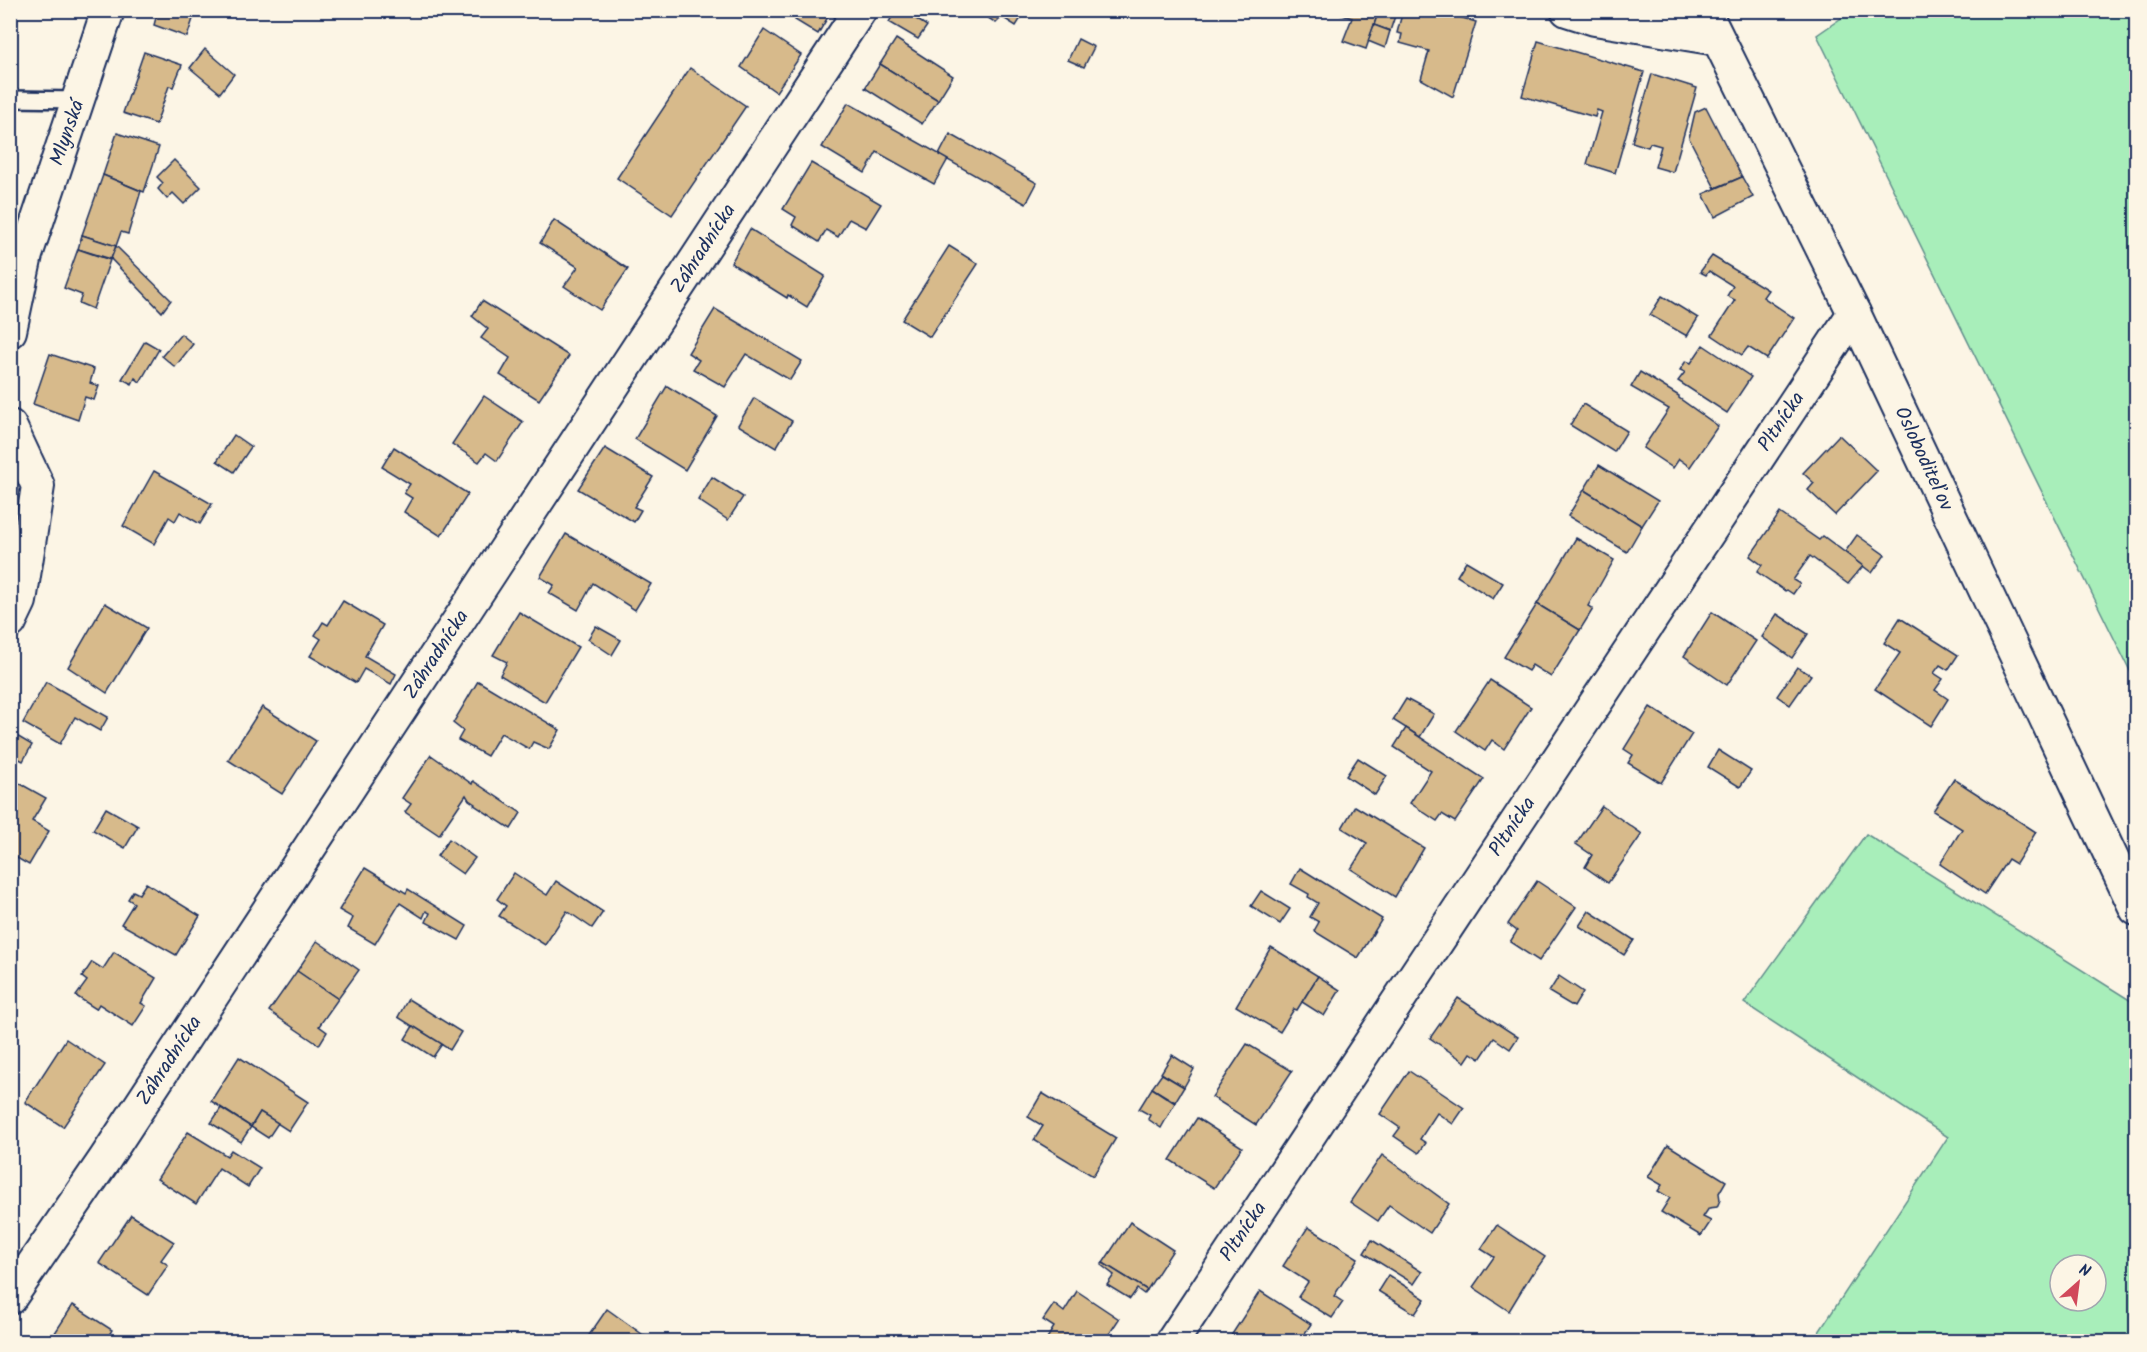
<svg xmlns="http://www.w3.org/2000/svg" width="2147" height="1352" viewBox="0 0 2147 1352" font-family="Kalam,sans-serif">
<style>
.green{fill:#a8eeba;stroke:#628e8c;stroke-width:1.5;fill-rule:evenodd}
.building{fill:#d7ba8b;stroke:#1b2f5e;stroke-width:1.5}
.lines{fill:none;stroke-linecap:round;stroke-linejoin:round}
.service-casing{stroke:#1b2f5e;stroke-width:20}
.minor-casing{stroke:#1b2f5e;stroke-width:36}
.service{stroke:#fcf5e5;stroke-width:15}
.minor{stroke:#fcf5e5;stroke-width:32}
.labels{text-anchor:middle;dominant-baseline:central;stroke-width:5;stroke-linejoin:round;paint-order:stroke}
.street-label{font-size:20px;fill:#1b2f5e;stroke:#fcf5e5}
</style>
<rect width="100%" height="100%" fill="#fcf5e5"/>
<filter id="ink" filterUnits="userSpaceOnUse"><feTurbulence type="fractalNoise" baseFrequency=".0167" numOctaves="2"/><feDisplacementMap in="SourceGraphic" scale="12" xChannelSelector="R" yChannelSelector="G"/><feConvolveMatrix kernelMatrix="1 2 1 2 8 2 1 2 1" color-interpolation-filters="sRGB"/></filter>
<g filter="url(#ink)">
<g class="green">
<polygon points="1853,10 2136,11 2136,683 1817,35"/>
<path d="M 1866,834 L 2136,1004 L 2136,1341 L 1813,1341 L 1948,1137 L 1744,1003 ZM 2060,1265 L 2096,1265 L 2096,1301 L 2060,1301 Z"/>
</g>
<g class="building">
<polygon points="158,10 196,10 187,37 154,25"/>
<polygon points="788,10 832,10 818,34 795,20 797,16"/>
<polygon points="896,10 902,10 927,26 918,39 889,22"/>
<polygon points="976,10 1026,10 1016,26 1002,17 996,23"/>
<polygon points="1326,10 1379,10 1366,49 1343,41 1352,18"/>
<polygon points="1379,10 1397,10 1390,31 1374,25"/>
<polygon points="1403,10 1436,10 1476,22 1453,97 1421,79 1429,51 1400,43 1402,34 1397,33"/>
<polygon points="1374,25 1390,31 1385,48 1368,41"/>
<polygon points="764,30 801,55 776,92 741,67"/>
<polygon points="896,39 953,76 938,100 880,64"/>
<polygon points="1078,39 1094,47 1084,67 1068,60"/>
<polygon points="1538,41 1644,72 1615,173 1587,164 1602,112 1597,110 1595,117 1522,96"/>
<polygon points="205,49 234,74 220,93 190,68"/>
<polygon points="144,52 182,65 173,87 169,86 156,124 123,113"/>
<polygon points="880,64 938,100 922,124 865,88"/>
<polygon points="690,68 746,106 672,215 617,178"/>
<polygon points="1652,74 1697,88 1673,172 1655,167 1661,146 1650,143 1648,147 1632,142"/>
<polygon points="848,103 948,159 934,184 877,152 865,173 822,147"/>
<polygon points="1706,107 1742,177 1715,188 1689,138 1695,112"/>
<polygon points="117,133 159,147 144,192 103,175"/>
<polygon points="950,134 1037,183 1026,204 939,155"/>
<polygon points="174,160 201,187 184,204 173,193 167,199 158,189 163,183 157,177"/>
<polygon points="811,163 881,204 866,228 849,219 838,237 826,230 819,242 792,225 796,217 783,209"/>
<polygon points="103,175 141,191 128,234 121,232 116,246 82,235"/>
<polygon points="1742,177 1753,197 1715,217 1703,194"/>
<polygon points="554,220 628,269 600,310 564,286 578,267 540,243"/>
<polygon points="750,229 825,276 807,307 788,295 787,298 731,263"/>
<polygon points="82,235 116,246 111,259 78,249"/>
<polygon points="116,246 171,300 162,312 111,259"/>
<polygon points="949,246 978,264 930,337 902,320"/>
<polygon points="78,249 110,260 93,309 79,303 82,295 64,288"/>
<polygon points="1712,256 1768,290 1763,297 1794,318 1767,359 1748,347 1742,355 1712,335 1735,300 1727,296 1733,286 1709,271 1706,275 1700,272"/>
<polygon points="1662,296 1698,318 1687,336 1650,315"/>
<polygon points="482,301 569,356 539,400 500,375 510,358 481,338 488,329 472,316"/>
<polygon points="715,309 802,361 790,380 746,354 725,387 693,369 699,360 688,353"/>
<polygon points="181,334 193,344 175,367 162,356"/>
<polygon points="145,341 159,349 140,382 135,378 132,384 122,379"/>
<polygon points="1703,345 1751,377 1727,413 1678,381 1685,372 1680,370 1686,361 1691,363"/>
<polygon points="50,354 94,369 90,383 99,386 94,400 85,397 78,420 33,404"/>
<polygon points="1640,372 1679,396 1679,398 1718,426 1690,467 1679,459 1673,468 1643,448 1669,409 1631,387"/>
<polygon points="667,386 717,416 685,470 635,439"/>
<polygon points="484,396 523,422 497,461 486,453 479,462 452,444"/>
<polygon points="754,398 792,421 776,448 738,425"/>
<polygon points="1583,404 1627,431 1614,452 1570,425"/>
<polygon points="234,435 251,447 234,472 217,461"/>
<polygon points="1839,435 1877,471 1835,515 1808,490 1814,483 1803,473"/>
<polygon points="394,447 468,494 441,536 404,512 412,498 404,493 410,484 382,467"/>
<polygon points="605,448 653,477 634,507 641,510 634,522 578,489"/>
<polygon points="1599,465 1658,501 1642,526 1584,490"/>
<polygon points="154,471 212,504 200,524 180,512 175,521 169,517 154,544 123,526"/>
<polygon points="712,477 743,497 728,520 698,500"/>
<polygon points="1584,490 1642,526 1627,552 1568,516"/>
<polygon points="1780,513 1819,540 1823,536 1863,566 1848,584 1810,556 1793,580 1800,584 1793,594 1787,590 1785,591 1757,572 1762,565 1750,556"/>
<polygon points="566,534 651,584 635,610 593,583 578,610 549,593 554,585 540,577"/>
<polygon points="1857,535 1885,555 1872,573 1845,552"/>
<polygon points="1576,538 1614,560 1588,606 1593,609 1580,630 1537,604"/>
<polygon points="1466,561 1503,583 1493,599 1457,576"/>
<polygon points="343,601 383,625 365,656 396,674 391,684 364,669 356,683 310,656 321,639 315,635 323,622 328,625"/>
<polygon points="105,603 147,628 107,693 68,667"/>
<polygon points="1537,604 1580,630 1551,677 1532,665 1528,671 1504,657"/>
<polygon points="519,612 578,647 545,702 500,675 507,662 493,655"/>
<polygon points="1712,612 1756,641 1727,685 1684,656"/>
<polygon points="1777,614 1808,634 1792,658 1762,637"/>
<polygon points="1900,618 1958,655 1948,670 1940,665 1934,673 1943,679 1935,690 1948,699 1931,726 1875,689 1900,653 1884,643"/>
<polygon points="596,626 621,640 612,655 588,639"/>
<polygon points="1797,667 1811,675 1790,705 1777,696"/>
<polygon points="1490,680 1531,707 1504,749 1492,740 1485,751 1456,731"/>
<polygon points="478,681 560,730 549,749 533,742 529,749 501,733 487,756 458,740 463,731 453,723"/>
<polygon points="46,682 108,717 100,731 75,717 60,744 23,723"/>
<polygon points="1406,699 1434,714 1420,737 1393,720"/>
<polygon points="262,707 316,741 282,794 228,760"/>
<polygon points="1650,707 1692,734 1661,783 1628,763 1633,755 1624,749"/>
<polygon points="1406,728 1484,779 1455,822 1442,814 1437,821 1410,803 1431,771 1394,747"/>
<polygon points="10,732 32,745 23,761 10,754"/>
<polygon points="1718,750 1751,771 1740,787 1708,767"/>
<polygon points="431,755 472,784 473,781 521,813 511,829 474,805 475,804 469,800 466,795 439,835 405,812 411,804 402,798"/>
<polygon points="1358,758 1387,776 1375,795 1346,776"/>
<polygon points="10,778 46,798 32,821 49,831 29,865 10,854"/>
<polygon points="1954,779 2036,832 2016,864 2008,859 1985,894 1940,864 1962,829 1933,811"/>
<polygon points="1355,806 1424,848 1395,897 1351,869 1367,843 1342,828"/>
<polygon points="1602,806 1642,834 1608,883 1585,867 1592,855 1576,844"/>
<polygon points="106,808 138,826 125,848 93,830"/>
<polygon points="449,839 475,858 463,874 437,856"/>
<polygon points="365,868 406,893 408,889 467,926 459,940 426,922 430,913 426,911 423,918 400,903 375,944 348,928 353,918 339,910"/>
<polygon points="1300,868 1382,919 1358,958 1314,931 1319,922 1310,917 1318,903 1308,897 1309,894 1291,884"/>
<polygon points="514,873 547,895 556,881 603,912 592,928 567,911 545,945 499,916 506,906 497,899"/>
<polygon points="1537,881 1576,907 1539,961 1510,942 1517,931 1508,924"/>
<polygon points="146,883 200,916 176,955 121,924 134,903 128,899 133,891 139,894"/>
<polygon points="1261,891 1290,909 1280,924 1251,906"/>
<polygon points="1589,911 1634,940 1624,955 1579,926"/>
<polygon points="317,941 359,970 338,999 297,971"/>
<polygon points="1271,947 1318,976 1297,1010 1294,1009 1280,1032 1236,1006"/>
<polygon points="114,952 156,978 141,1003 146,1006 133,1026 99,1004 96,1009 76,996 87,981 82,977 92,962 103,969"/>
<polygon points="297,971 338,999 319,1026 327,1032 319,1045 269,1011"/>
<polygon points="1318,976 1340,990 1324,1016 1302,1002"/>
<polygon points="1559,976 1583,992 1574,1007 1549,992"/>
<polygon points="1458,998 1518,1037 1510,1049 1494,1038 1480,1059 1471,1053 1465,1062 1430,1038"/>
<polygon points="408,999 461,1032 450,1050 398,1017"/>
<polygon points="413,1026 442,1044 433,1057 405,1039"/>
<polygon points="66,1039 105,1065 63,1127 25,1102"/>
<polygon points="1247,1044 1292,1071 1256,1125 1212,1097"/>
<polygon points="1172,1055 1194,1069 1184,1087 1161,1073"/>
<polygon points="239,1057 308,1102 289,1131 260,1112 251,1127 211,1101"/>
<polygon points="1409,1071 1464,1108 1453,1124 1437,1113 1420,1139 1426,1143 1419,1153 1394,1136 1400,1128 1380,1114"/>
<polygon points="1162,1074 1184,1087 1175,1102 1152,1088"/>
<polygon points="1152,1088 1175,1103 1161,1128 1148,1119 1150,1115 1139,1109"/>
<polygon points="1042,1093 1116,1138 1093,1176 1034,1140 1043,1126 1028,1117"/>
<polygon points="221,1108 251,1127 241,1142 211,1123"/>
<polygon points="260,1112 278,1123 268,1138 251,1127"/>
<polygon points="1197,1118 1242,1147 1214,1188 1170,1160"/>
<polygon points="188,1132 227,1156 231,1150 260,1168 248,1187 219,1168 196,1204 157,1179"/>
<polygon points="1668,1145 1726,1181 1719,1193 1720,1200 1717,1207 1709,1208 1703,1217 1711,1221 1701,1236 1661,1212 1670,1198 1658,1191 1662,1185 1648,1177"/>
<polygon points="1382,1155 1449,1204 1430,1233 1389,1205 1378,1221 1350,1202"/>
<polygon points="131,1215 174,1242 161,1260 168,1265 148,1295 99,1263"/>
<polygon points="1130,1222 1173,1250 1147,1290 1103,1263"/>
<polygon points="1497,1225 1545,1257 1533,1274 1532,1273 1509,1311 1473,1287 1494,1257 1481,1249"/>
<polygon points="1308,1227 1358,1258 1334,1296 1343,1302 1332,1318 1298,1297 1308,1282 1283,1266"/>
<polygon points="1372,1240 1422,1272 1414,1284 1364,1253"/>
<polygon points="1103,1263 1147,1290 1144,1294 1137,1289 1130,1299 1107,1285 1114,1275 1101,1265"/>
<polygon points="1388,1275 1425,1299 1415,1314 1378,1291"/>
<polygon points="1077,1291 1119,1319 1104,1342 1048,1342 1046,1340 1054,1327 1043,1320 1054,1304 1064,1312"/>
<polygon points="1260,1291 1311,1324 1299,1342 1227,1342"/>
<polygon points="73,1305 112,1330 105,1342 49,1342"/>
<polygon points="607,1309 653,1342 585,1341"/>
</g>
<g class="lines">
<defs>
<polyline id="service" points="10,99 79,100"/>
<g id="minor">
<polyline points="1567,10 1595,19 1717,39"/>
<polyline points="1704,10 1854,313 2136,909"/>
<polyline points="10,331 26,255 108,10"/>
<polyline points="10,426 38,486 20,601 10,622"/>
<polyline points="10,1298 105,1159 860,10"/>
<polyline points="1172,1342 1854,313"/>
</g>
</defs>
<use href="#service" class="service-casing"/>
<use href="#minor" class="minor-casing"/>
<use href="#service" class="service"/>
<use href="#minor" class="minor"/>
</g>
</g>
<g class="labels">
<g class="street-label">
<text transform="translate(68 133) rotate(-71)">Mlynská</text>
<text transform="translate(704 249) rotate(-57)">Záhradnícka</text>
<text transform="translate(1782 422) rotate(-56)">Pltnícka</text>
<text transform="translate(1923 459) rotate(65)">Osloboditeľov</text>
<text transform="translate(437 655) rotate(-57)">Záhradnícka</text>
<text transform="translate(1513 827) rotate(-56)">Pltnícka</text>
<text transform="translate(170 1061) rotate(-57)">Záhradnícka</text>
<text transform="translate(1244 1232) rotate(-56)">Pltnícka</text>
</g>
</g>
<rect width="2147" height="1352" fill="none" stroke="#fcf5e5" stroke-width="36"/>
<rect x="18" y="18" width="2111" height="1316" fill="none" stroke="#1b2f5e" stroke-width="2" filter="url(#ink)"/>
<g transform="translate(2078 1283) rotate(28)"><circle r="28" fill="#fcf5e5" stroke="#a2a6af" stroke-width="1.5"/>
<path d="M0-4.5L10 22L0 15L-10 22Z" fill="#d1495b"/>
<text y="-9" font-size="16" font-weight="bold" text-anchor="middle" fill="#1b2f5e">N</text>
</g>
</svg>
